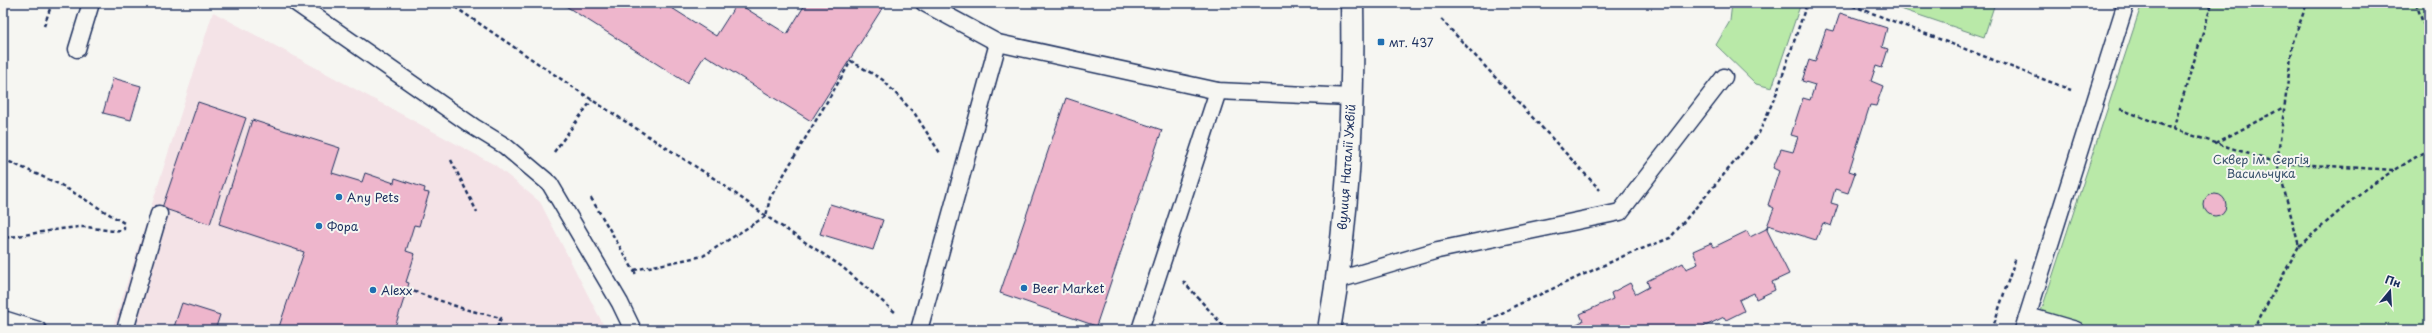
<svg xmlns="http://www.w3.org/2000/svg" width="2432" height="333" viewBox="0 0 2432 333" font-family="'Playpen Sans',sans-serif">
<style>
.built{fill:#f4e3e7}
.green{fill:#b9e9a8;stroke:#6a8c83}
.building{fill:#eeb6cc;stroke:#1b2f5e}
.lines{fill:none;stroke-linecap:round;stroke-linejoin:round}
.lane-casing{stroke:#1b2f5e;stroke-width:19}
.secondary-casing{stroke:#1b2f5e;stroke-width:25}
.path{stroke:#1b2f5e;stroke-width:2.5;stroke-dasharray:4 3;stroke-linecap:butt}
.lane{stroke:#f6f6f2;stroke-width:16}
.secondary{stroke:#f6f6f2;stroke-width:22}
.poi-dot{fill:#1f6fb2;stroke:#f6f6f2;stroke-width:1.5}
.labels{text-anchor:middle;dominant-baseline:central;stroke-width:4;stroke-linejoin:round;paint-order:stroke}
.poi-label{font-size:12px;fill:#1b2f5e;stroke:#f6f6f2;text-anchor:start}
.park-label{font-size:12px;fill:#3b546d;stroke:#f6f6f2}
.street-label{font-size:12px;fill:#1b2f5e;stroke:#f6f6f2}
</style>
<rect width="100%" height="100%" fill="#f6f6f2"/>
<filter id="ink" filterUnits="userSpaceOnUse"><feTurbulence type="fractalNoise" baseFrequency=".025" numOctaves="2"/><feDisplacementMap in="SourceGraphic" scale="8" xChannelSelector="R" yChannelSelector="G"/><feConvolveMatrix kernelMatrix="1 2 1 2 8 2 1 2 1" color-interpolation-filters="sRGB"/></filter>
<g filter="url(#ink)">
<polygon class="built" points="213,12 495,165 540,202 606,330 112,330"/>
<g class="green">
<polygon points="1732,3 1801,3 1772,88 1756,84 1716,45 1730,21"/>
<polygon points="1883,3 1995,3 1984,37"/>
<polygon points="2142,3 2429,3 2429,330 2035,330"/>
</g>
<g class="building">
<polygon points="561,3 664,3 716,36 737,3 787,34 806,3 877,3 883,7 811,121 705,55 687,83"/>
<polygon points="1840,13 1887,28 1882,47 1888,49 1882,68 1876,66 1871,81 1883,86 1876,106 1870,105 1849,171 1855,173 1848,193 1835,189 1831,203 1838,205 1831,226 1823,223 1816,240 1768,225 1767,230 1789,274 1772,282 1775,290 1756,299 1754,293 1739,300 1744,311 1726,320 1724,317 1697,330 1570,330 1569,328 1583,321 1580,314 1613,299 1611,293 1630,283 1636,294 1649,287 1647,281 1683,263 1686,269 1698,264 1693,251 1711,243 1714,247 1747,231 1750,237 1766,229 1774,208 1768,205 1779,171 1773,168 1781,149 1793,152 1798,137 1791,135 1803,98 1810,100 1815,85 1802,81 1809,60 1815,62 1826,29 1834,31"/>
<polygon points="113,78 141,86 131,120 103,113"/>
<polygon points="1066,98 1162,130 1096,326 1000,293"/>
<polygon points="198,102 246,118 210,224 162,208"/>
<polygon points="252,120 340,148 332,173 362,182 365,173 394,183 395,178 425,188 424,192 429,193 419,226 414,225 406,251 415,254 406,282 409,283 394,330 278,330 304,252 219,224"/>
<circle cx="2215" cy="205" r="11"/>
<polygon points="830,204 883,220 873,250 820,234"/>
<polygon points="182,303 220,315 215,330 173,330"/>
</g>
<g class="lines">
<defs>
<g id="lane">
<polyline points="296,3 474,127 505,146 550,184 620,303 633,330"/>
<polyline points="924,3 998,43 1218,91 1351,97"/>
<polyline points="77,49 91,3"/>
<polyline points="1338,280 1438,250 1620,212 1724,77"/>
<polyline points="2028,316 2076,330"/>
<polyline points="3,319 38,330"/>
<polyline points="125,330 159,214"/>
<polyline points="919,330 998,43"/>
<polyline points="1140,330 1218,91"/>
<polyline points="2023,330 2126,3"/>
</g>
<path id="secondary" d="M 1329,330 C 1348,223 1354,112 1352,3"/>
</defs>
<use href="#lane" class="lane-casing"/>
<use href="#secondary" class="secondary-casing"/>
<g class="path">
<polyline points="449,3 592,100 718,181 766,216 841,266 896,313"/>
<polyline points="1846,3 2071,90"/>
<polyline points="2416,3 2423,23 2429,29"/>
<polyline points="1441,19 1600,190"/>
<polyline points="44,26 52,3"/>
<polyline points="2120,109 2173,129 2277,163 2293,42 2307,3"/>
<polyline points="2173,129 2212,3"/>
<polyline points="2216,143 2284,107"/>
<polyline points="554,152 592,100"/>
<path d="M 3,159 L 61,185 L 124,223 L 124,229 C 111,234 94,226 79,227 C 54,229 28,235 3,238"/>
<polyline points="451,160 477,212"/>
<polyline points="591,198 637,276"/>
<polyline points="2299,246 2364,190 2394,170"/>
<polyline points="634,270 703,256 766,216 770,198 851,61 883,80 915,114 940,153"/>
<polyline points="1183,281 1227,330"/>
<polyline points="407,289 464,309 501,318 496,330"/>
<polyline points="1470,330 1515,306 1626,255 1670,238 1759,133 1777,92 1807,3"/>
<polyline points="1992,330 2016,257"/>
<polyline points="2253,330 2299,246 2277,163 2395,170 2429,149"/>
</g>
<use href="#lane" class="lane"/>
<use href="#secondary" class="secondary"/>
</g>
</g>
<g class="poi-dot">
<rect x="1377" y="38" width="8" height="8" rx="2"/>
<circle cx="339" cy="197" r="4"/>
<circle cx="319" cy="226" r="4"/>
<circle cx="1024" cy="288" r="4"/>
<circle cx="373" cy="290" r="4"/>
</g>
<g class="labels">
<g class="poi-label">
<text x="1389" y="42">мт. 437</text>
<text x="347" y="197">Any Pets</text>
<text x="327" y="226">Фора</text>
<text x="1032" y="288">Beer Market</text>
<text x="381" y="290">Alexx</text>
</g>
<g class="park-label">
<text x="2261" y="159">Сквер ім. Сергія<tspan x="2261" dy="14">Васильчука</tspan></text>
</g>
<g class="street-label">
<text transform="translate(1346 167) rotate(-86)">вулиця Наталії Ужвій</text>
</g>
</g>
<rect width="2432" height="333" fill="none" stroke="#f6f6f2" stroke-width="16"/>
<rect x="8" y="8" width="2416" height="317" fill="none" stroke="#1b2f5e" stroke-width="1.5" filter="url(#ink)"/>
<g transform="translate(2390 291) rotate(18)" stroke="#f6f6f2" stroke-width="3" paint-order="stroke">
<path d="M0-3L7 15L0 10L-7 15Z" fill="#1b2f5e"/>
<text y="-6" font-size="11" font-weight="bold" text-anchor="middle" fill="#1b2f5e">Пн</text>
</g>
</svg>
